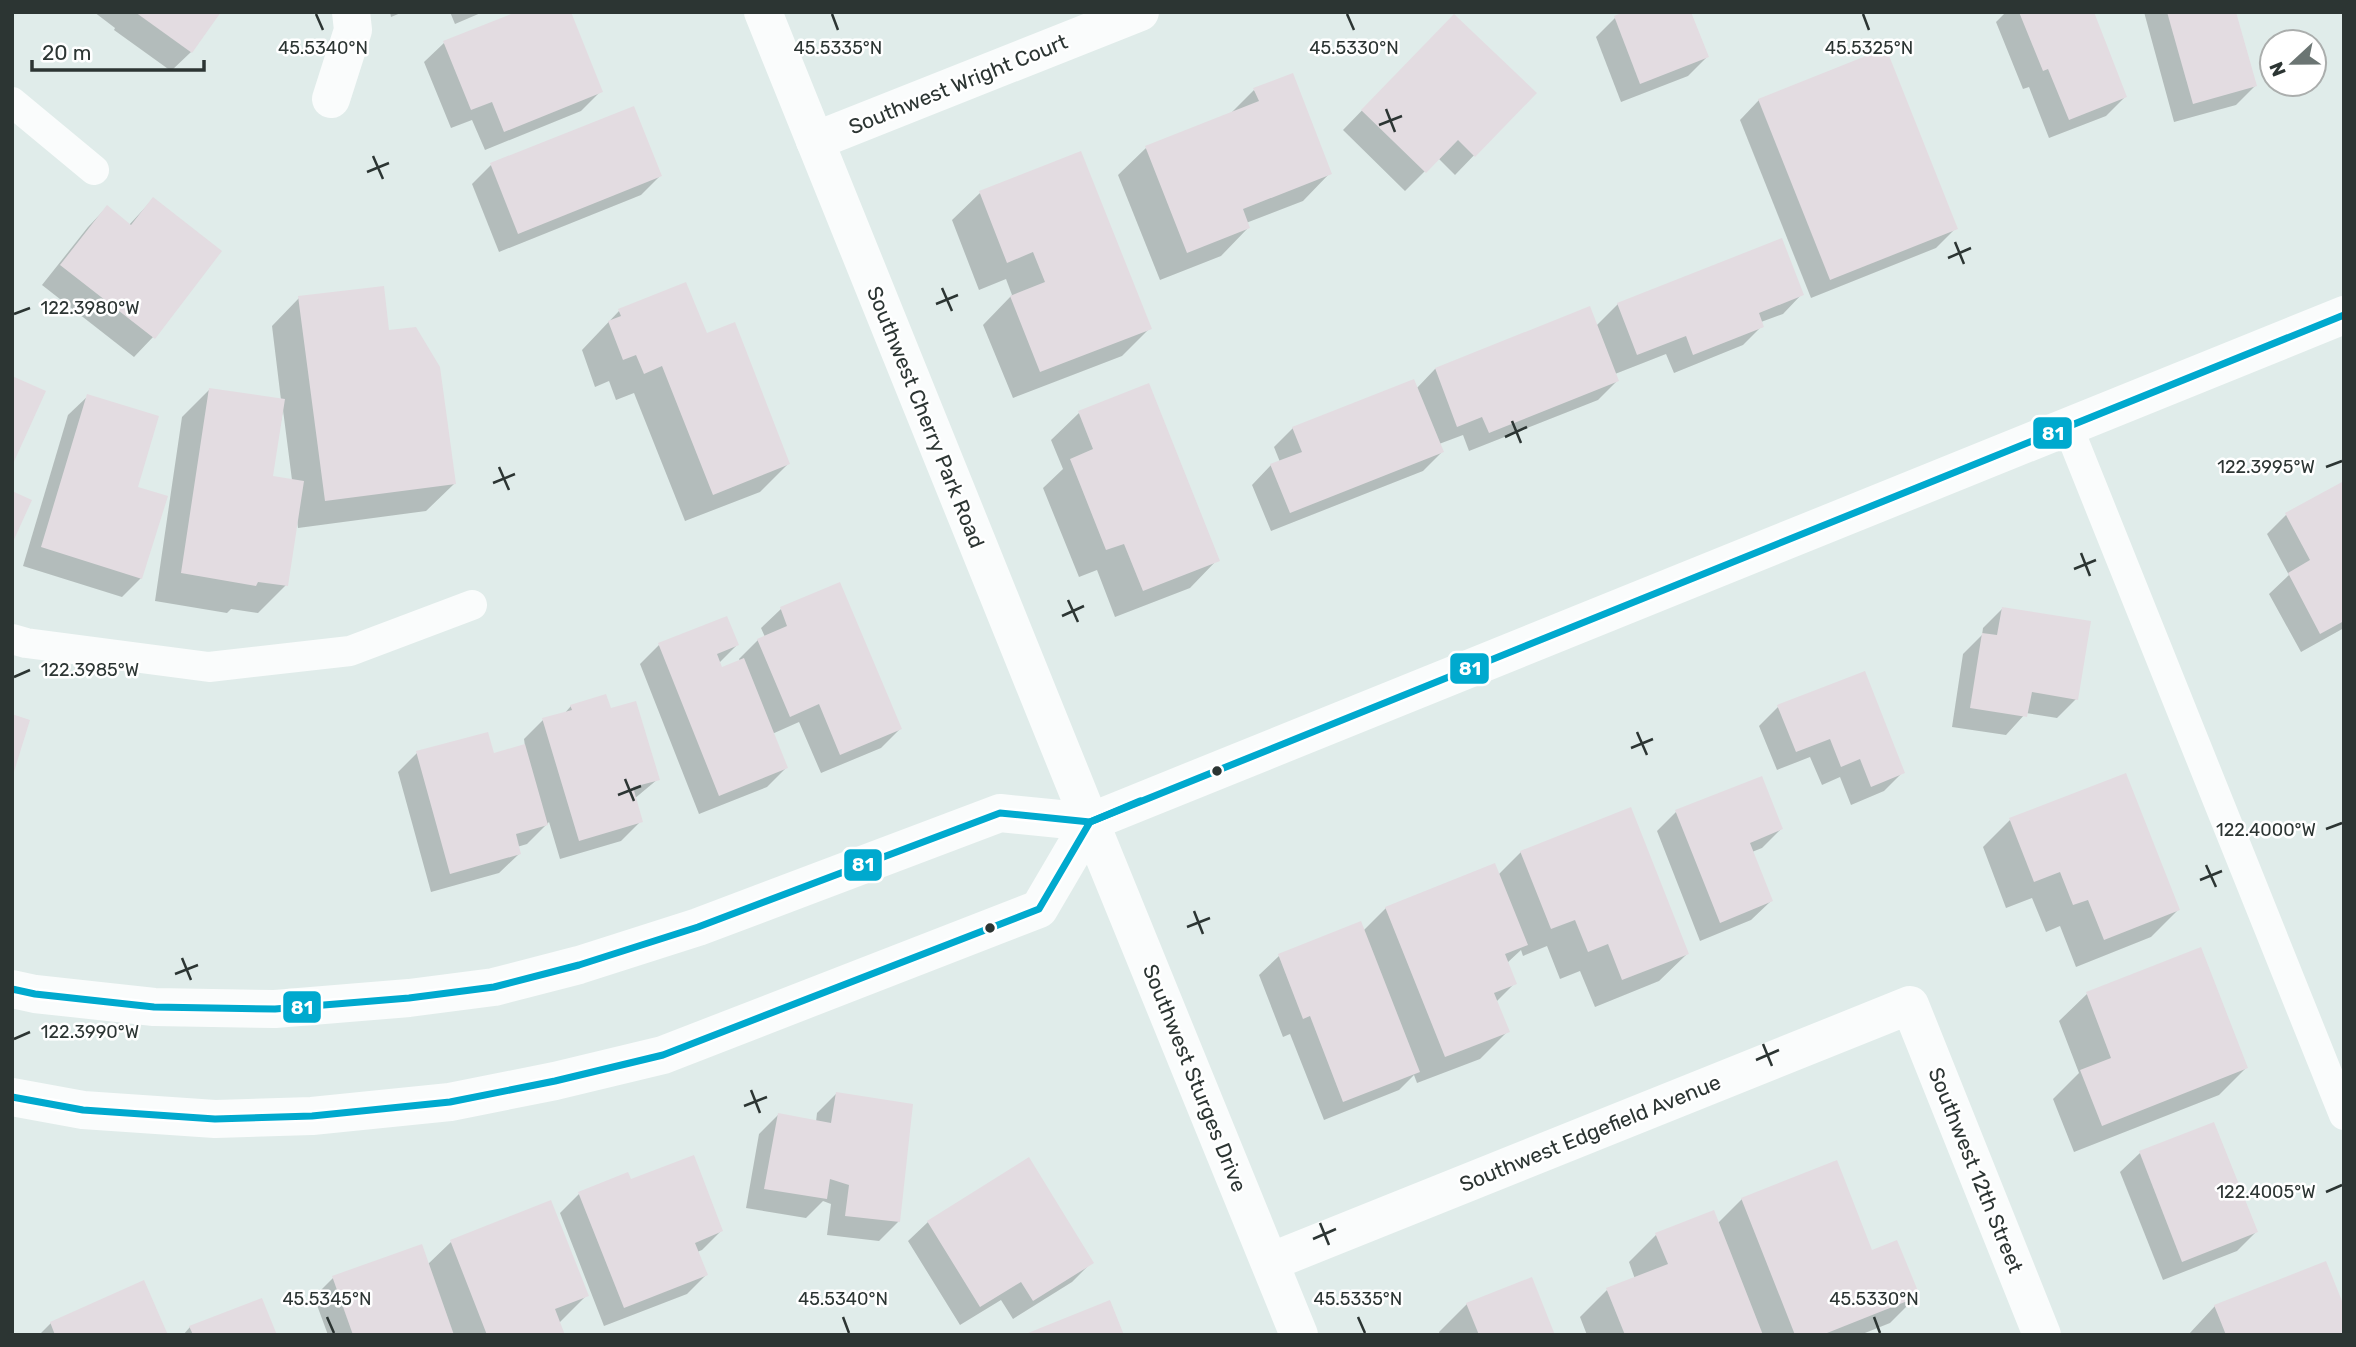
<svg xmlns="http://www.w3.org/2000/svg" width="2356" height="1347" viewBox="0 0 2356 1347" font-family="Rubik,sans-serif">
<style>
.shadow{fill:#0003;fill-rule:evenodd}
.building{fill:#e3dce1}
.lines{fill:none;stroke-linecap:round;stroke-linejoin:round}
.lane{stroke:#fafcfc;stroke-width:30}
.street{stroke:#fafcfc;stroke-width:38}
.secondary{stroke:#fafcfc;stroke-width:38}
.primary{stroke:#fafcfc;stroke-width:38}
.bus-1-casing{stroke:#fff;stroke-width:12}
.bus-1{stroke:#00a9ce;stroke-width:7}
.ticks{fill:none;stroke:#2c3533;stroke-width:2.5}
.bus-dot{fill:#2c3533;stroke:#fff;stroke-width:2.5}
.labels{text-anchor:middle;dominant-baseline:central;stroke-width:5;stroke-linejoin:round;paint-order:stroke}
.street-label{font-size:21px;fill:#2c3533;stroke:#fff}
.ticks-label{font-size:18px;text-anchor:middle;fill:#2c3533;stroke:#fff;stroke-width:5;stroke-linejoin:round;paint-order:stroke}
.line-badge{stroke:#fff;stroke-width:2.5}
.badge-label{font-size:19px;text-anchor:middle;font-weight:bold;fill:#fff}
</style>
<rect width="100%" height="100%" fill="#e0ecea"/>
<g class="shadow">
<polygon points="94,12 219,12 191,52 171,71 114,30 115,28"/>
<polygon points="390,12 403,12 391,17"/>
<polygon points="450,12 483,12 455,24"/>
<polygon points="521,12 600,92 581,111 485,150 472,120 451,128 424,62 444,43"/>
<polygon points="2006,12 2092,12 2125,97 2106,116 2049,138 2029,87 2023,89 1996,22"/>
<polygon points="2144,12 2234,12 2255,86 2236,105 2174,122"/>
<polygon points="1615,18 1707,57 1688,76 1621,102 1596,37"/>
<polygon points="1435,35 1534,93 1455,175 1438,158 1405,191 1343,130"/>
<polygon points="1254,90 1330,173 1303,201 1246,223 1248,228 1221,256 1160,280 1118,175 1146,148 1229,115"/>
<polygon points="1759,100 1956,228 1936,248 1811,298 1740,120"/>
<polygon points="1080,154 1150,328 1122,356 1013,398 983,325 1012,295 1006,279 979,290 952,220 980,193"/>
<polygon points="491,165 660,176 641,195 499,252 472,184"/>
<polygon points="153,199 153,337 134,357 42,285 88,227 107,207 129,225"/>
<polygon points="1781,240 1802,294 1783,314 1761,322 1762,326 1743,345 1674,373 1666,354 1615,374 1617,381 1598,400 1469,451 1463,435 1439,444 1442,452 1423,471 1271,531 1252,485 1271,465 1280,462 1274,447 1293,428 1416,389 1435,369 1589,309 1596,326 1618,304"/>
<path d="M 299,298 L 388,332 L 454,484 L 426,511 L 298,528 L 297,519 L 286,585 L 258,613 L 231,609 L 227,613 L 155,601 L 182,417 L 210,389 L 281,400 L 272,326 ZM 283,410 L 292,480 L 271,477 Z"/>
<polygon points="619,311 706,336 788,464 760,492 685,521 634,393 616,400 609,381 595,387 582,350"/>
<polygon points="88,396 136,488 141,578 122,597 23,566 68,415"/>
<polygon points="1079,413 1217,560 1190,588 1115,617 1097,570 1079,577 1043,488 1063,469 1051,440"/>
<polygon points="2344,490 2344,628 2301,652 2269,594 2289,575 2267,534 2286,515"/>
<polygon points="840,584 900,729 881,748 821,773 799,722 772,734 786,768 767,787 699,814 640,664 659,645 737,645 719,663 721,669 740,661 739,659 758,640 765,637 761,628 781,609"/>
<polygon points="2003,608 2076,699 2057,718 2026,713 2006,735 1952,727 1963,654 1982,635 1983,628"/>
<polygon points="571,706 610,710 658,779 634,799 641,821 621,841 560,859 549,822 527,844 517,847 519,854 499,873 431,892 398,772 417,753 493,755 525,746 524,739 543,720 564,714"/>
<polygon points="1778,707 1903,772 1884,791 1851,805 1840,777 1822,785 1810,757 1777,770 1759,726"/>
<polygon points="1676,812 1781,829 1762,848 1752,852 1771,901 1751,920 1700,941 1657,831"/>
<polygon points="2010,820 2178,910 2151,937 2076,967 2060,926 2046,932 2032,898 2006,908 1983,847"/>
<polygon points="1521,852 1687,954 1659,981 1595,1007 1580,971 1560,979 1547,946 1523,956 1521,950 1507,963 1515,983 1496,1002 1508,1031 1480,1059 1417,1083 1414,1075 1399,1090 1324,1120 1290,1034 1283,1037 1259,975 1279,956 1360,924 1363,931 1386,908 1498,875"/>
<polygon points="2087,994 2246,1068 2219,1095 2074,1152 2053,1099 2079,1073 2059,1021"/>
<polygon points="837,1093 899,1221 879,1241 827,1235 831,1204 823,1201 806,1218 746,1208 759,1134 778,1115 816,1122 817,1113"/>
<polygon points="2213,1124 2256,1232 2237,1251 2163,1280 2120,1172 2140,1153"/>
<polygon points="1028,1160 1092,1262 1072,1282 1013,1319 1001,1300 960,1325 908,1241 928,1222"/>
<polygon points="630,1182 721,1231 702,1250 697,1252 706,1275 687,1294 604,1326 560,1213 579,1194"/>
<polygon points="1742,1199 1872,1253 1918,1295 1890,1323 1860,1335 1587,1335 1580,1317 1607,1290 1635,1279 1629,1262 1656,1235 1717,1224"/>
<polygon points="451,1242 587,1295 559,1323 563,1335 328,1335 314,1297 333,1278 427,1265"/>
<polygon points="1467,1304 1553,1335 1440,1335 1439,1332"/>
<polygon points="2215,1306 2344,1335 2188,1335"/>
<polygon points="51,1323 166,1335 39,1335"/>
<polygon points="190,1327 275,1335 183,1335"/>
</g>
<g class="building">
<polygon points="135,12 221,12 192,53"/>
<polygon points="516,12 571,12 603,92 504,132 492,102 471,110 443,41"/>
<polygon points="1624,12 1691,12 1709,57 1640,84 1614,16"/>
<polygon points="2019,12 2094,12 2127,97 2069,120 2048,69 2043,71"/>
<polygon points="2167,12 2236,12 2257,86 2193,104"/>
<polygon points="1454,14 1537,93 1475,157 1458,140 1426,173 1361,110"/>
<polygon points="1886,48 1958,229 1830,280 1758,99"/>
<polygon points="1293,73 1332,174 1243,209 1250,228 1187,253 1145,146 1259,101 1253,88"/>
<polygon points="634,106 662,176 518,234 490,163"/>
<polygon points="1081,151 1152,329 1040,372 1010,296 1045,282 1033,252 1007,263 979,191"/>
<polygon points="153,197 222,251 155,339 60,265 107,205 131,225"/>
<polygon points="1782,238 1804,295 1759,313 1764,327 1693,355 1686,336 1637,355 1617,303"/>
<polygon points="686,282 707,333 735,322 790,464 713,495 662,366 644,374 636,355 623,360 608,321 621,316 618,309"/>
<polygon points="384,286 389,330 416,327 440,367 456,484 325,501 298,296"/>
<polygon points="1590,306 1619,381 1489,433 1482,417 1457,427 1435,368"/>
<polygon points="12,376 46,391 12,466"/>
<polygon points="1414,379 1444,452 1290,513 1270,464 1302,452 1292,427"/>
<polygon points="1149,383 1220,561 1143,591 1124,544 1106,550 1070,459 1093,449 1078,411"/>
<polygon points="209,388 285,399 273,476 304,481 288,586 258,582 256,586 181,573"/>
<polygon points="87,394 159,416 138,487 168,496 142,579 41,547"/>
<polygon points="2342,482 2344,486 2344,621 2320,634 2288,573 2310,560 2285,513"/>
<polygon points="12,491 32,500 12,544"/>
<polygon points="840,582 902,729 840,755 819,704 790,717 757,639 787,626 780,607"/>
<polygon points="2002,607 2091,621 2078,700 2032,692 2027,717 1970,708 1982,633 1997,635"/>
<polygon points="727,616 739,645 717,654 722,667 744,658 788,768 719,796 658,643"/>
<polygon points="1865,671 1905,773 1871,787 1860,759 1841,767 1830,739 1796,752 1777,705"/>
<polygon points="606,694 611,708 636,701 660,780 633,787 643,822 579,841 542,718 572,710 570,705"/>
<polygon points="12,714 30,720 13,775 12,775"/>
<polygon points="488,732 494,753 525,744 548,825 516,834 521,854 450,874 416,751"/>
<polygon points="2126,773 2180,910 2104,940 2088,900 2073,905 2060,872 2034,882 2009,818"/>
<polygon points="1762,776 1783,829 1750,843 1773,901 1720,923 1675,810"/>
<polygon points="1631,807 1689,954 1622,980 1608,944 1588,952 1575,920 1551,929 1520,851"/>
<polygon points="1495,863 1528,945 1505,954 1517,984 1494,993 1510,1032 1445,1057 1385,907"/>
<polygon points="1361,921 1420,1072 1343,1102 1310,1016 1303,1019 1278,954"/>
<polygon points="2201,947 2248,1068 2102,1126 2080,1070 2111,1058 2086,992"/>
<polygon points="836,1092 913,1104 900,1222 845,1216 849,1185 830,1179 827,1199 764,1189 778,1113 831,1123"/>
<polygon points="2214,1122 2258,1232 2182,1262 2139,1151"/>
<polygon points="694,1155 723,1231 695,1243 708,1275 624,1308 578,1192 628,1172 631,1179"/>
<polygon points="1029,1157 1094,1263 1033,1301 1021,1282 980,1307 927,1221"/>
<polygon points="1837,1160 1872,1250 1897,1240 1920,1296 1822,1335 1795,1335 1741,1198"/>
<polygon points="551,1200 589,1296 555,1309 565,1335 487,1335 450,1240"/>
<polygon points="1714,1210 1763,1335 1625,1335 1606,1288 1668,1264 1655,1233"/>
<polygon points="422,1244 454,1335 353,1335 332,1276"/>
<polygon points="2326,1261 2344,1306 2344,1335 2226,1335 2214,1305"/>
<polygon points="1532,1277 1555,1335 1479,1335 1466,1303"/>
<polygon points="144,1280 168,1335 55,1335 50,1322"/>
<polygon points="262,1298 277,1335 193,1335 189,1326"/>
<polygon points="1110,1300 1124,1335 1023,1335"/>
</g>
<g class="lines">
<g class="lane">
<polyline points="12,102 94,170"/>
<polyline points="2068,427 2344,1115"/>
<polyline points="12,639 26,643 209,667 350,651 472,605"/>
</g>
<g class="street">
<polyline points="331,99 353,30 351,12"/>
<polyline points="815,141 1140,12"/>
<polyline points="1090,822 1299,1335"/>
<polyline points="1270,1262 1910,1005 2042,1335"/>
</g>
<polyline class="secondary" points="763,12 1090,822"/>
<g class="primary">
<polyline points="12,989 35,994 154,1007 275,1009 409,998 494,987 579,965 698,927 1000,813 1090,822 2344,315"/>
<polyline points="12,1097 83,1110 215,1119 312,1116 450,1102 555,1081 663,1055 1039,909 1090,822"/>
</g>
<defs>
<g id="bus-1">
<polyline points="12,989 35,994 154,1007 275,1009 409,998 494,987 579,965 698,927 1000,813 1090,822 1140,801"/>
<polyline points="12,1097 83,1110 215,1119 312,1116 450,1102 555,1081 663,1055 1039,909 1090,822 2344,315"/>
</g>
</defs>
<use href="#bus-1" class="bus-1-casing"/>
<use href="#bus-1" class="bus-1"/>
</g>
<path class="ticks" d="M 316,14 L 323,30M 832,14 L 838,30M 1347,14 L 1354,30M 1863,14 L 1869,30M 1386,109 L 1395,132M 1379,125 L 1402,116M 373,156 L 383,179M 367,172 L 389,163M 1955,242 L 1964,264M 1948,258 L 1971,248M 942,288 L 952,311M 936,304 L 958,295M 14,314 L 30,308M 1512,421 L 1521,443M 1505,437 L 1527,427M 499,467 L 509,490M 2326,467 L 2342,461M 493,483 L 515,474M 2081,553 L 2090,576M 2074,569 L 2096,560M 1068,600 L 1078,622M 1062,616 L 1084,606M 14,677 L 30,670M 1637,732 L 1647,755M 1631,748 L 1653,739M 625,779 L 634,801M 618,795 L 641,786M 2326,829 L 2342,823M 2206,865 L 2216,887M 2200,880 L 2222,871M 1194,911 L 1203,934M 1187,927 L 1210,918M 182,958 L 191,980M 175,974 L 198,965M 14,1039 L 30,1032M 1763,1044 L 1772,1066M 1756,1060 L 1779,1050M 751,1090 L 760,1113M 744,1106 L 767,1097M 2326,1192 L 2342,1185M 1320,1223 L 1329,1245M 1313,1239 L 1336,1229M 327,1317 L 334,1333M 843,1317 L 849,1333M 1358,1317 L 1365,1333M 1874,1317 L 1880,1333"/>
<g class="bus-dot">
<circle cx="1217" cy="771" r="6"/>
<circle cx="990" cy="928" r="6"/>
</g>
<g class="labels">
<g class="street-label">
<text transform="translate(958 84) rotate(-22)">Southwest Wright Court</text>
<text transform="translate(926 417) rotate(68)">Southwest Cherry Park Road</text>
<text transform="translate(1195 1078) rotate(68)">Southwest Sturges Drive</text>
<text transform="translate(1590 1133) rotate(-22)">Southwest Edgefield Avenue</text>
<text transform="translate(1976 1170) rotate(68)">Southwest 12th Street</text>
</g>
</g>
<g class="ticks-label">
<text x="1869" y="54">45.5325°N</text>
<text x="323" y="54">45.5340°N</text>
<text x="838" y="54">45.5335°N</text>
<text x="1354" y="54">45.5330°N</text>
<text x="90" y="314">122.3980°W</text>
<text x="2266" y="473">122.3995°W</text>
<text x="90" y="676">122.3985°W</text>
<text x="2266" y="836">122.4000°W</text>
<text x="90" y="1038">122.3990°W</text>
<text x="2266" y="1198">122.4005°W</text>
<text x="327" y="1305">45.5345°N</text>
<text x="843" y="1305">45.5340°N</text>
<text x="1358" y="1305">45.5335°N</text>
<text x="1874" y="1305">45.5330°N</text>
</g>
<g class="line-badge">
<rect x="2032" y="416" width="41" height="34" rx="7" fill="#00a9ce"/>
<rect x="1449" y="652" width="41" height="33" rx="7" fill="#00a9ce"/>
<rect x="843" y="848" width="40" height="34" rx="7" fill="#00a9ce"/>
<rect x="282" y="990" width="40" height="34" rx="7" fill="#00a9ce"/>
</g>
<g class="badge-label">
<text x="2053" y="440">81</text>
<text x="1470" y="675">81</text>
<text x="863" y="871">81</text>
<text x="302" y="1014">81</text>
</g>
<rect width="2356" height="1347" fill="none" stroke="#2c3533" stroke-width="28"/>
<g transform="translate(2293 63) rotate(248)"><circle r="33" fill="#ffffff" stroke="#abaead" stroke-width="2"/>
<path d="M0-5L12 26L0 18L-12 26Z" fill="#6b7573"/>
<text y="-10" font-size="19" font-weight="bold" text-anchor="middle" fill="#2c3533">N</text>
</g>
<path d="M32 60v10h172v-10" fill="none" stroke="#2c3533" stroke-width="3.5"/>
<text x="42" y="60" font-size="21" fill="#2c3533" stroke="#ffffff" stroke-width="5" paint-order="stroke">20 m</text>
</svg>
